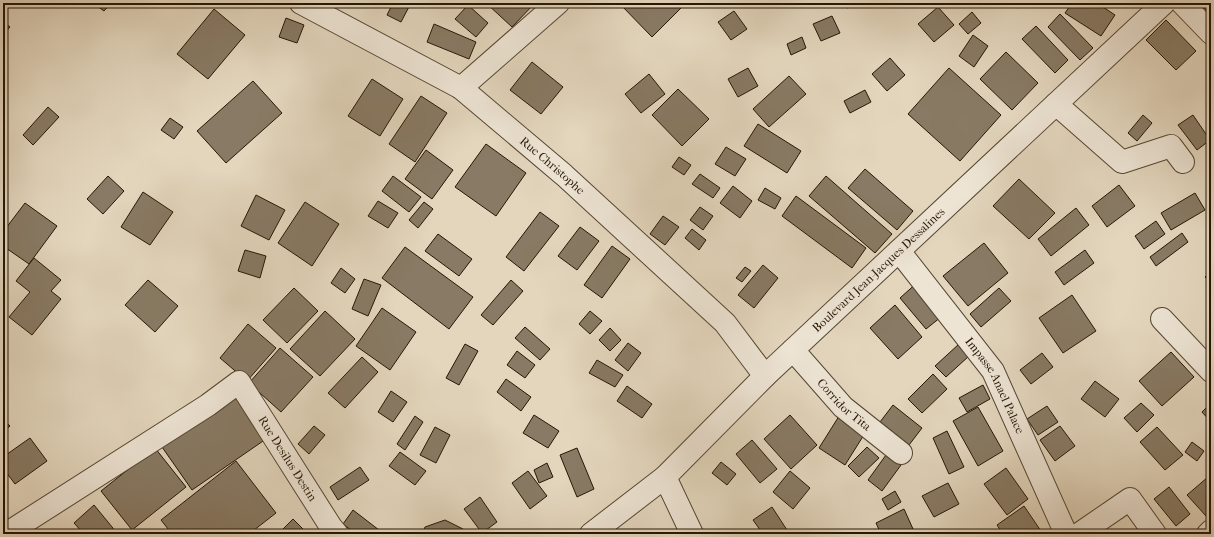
<svg xmlns="http://www.w3.org/2000/svg" width="1214" height="537" viewBox="0 0 1214 537" font-family="'IM FELL French Canon',serif">
<style>
.building{fill:#887a64;stroke:#261604}
.lines{fill:none;stroke-linecap:round;stroke-linejoin:round}
.minor-casing{stroke:#554632;stroke-width:24}
.minor{stroke:#ede4d4;stroke-width:22}
.labels{text-anchor:middle;dominant-baseline:central;stroke-width:4;stroke-linejoin:round;paint-order:stroke}
.street-label{font-size:12px;fill:#261604;stroke:#ede4d4}
</style>
<rect width="100%" height="100%" fill="#e3d6bd"/>
<filter id="stains"><feTurbulence type="fractalNoise" baseFrequency=".005" numOctaves="4"/><feColorMatrix values="0 0 0 0 .2 0 0 0 0 .09 0 0 0 0 .02 0 0 0 .5 -.17"/></filter>
<radialGradient id="worn" r=".72"><stop offset=".6" stop-color="#630" stop-opacity="0"/><stop offset="1" stop-color="#630" stop-opacity=".3"/></radialGradient>
<g class="building">
<polygon points="93,3 111,3 104,11"/>
<polygon points="393,3 411,3 401,22 387,15"/>
<polygon points="486,3 535,3 512,27"/>
<polygon points="619,3 676,3 681,8 652,37"/>
<polygon points="845,3 858,3 847,8"/>
<polygon points="1010,3 1022,3 1018,8"/>
<polygon points="1072,3 1097,3 1115,15 1101,36 1065,13"/>
<polygon points="1199,3 1211,3 1211,17"/>
<polygon points="468,5 488,23 476,37 455,19"/>
<polygon points="938,7 954,25 934,42 918,24"/>
<polygon points="214,9 245,35 208,79 177,54"/>
<polygon points="734,11 747,29 731,40 718,22"/>
<polygon points="972,12 981,23 968,34 959,24"/>
<polygon points="1060,14 1093,48 1080,60 1048,27"/>
<polygon points="832,16 840,33 821,41 813,24"/>
<polygon points="286,18 304,25 297,43 279,37"/>
<polygon points="1166,20 1196,51 1176,70 1146,40"/>
<polygon points="3,21 10,27 3,35"/>
<polygon points="434,24 476,42 469,59 427,42"/>
<polygon points="1036,26 1068,60 1055,73 1022,39"/>
<polygon points="973,35 988,46 974,67 959,56"/>
<polygon points="802,37 806,48 791,55 787,44"/>
<polygon points="1006,52 1038,83 1012,110 980,79"/>
<polygon points="890,58 905,75 887,91 872,74"/>
<polygon points="532,62 563,87 541,114 510,90"/>
<polygon points="748,68 758,86 738,97 728,79"/>
<polygon points="949,68 1001,115 960,161 908,114"/>
<polygon points="649,74 665,94 641,113 625,94"/>
<polygon points="789,76 806,94 769,127 753,109"/>
<polygon points="372,79 403,99 380,136 348,116"/>
<polygon points="253,81 282,113 226,163 197,131"/>
<polygon points="678,89 709,119 682,146 652,115"/>
<polygon points="865,90 871,102 850,113 844,101"/>
<polygon points="421,96 447,113 415,162 389,144"/>
<polygon points="48,107 59,117 33,145 23,135"/>
<polygon points="1143,115 1152,123 1137,141 1128,133"/>
<polygon points="1193,115 1210,140 1197,150 1178,125"/>
<polygon points="170,118 183,127 174,139 161,130"/>
<polygon points="758,124 801,151 787,173 744,146"/>
<polygon points="486,144 526,173 496,216 455,187"/>
<polygon points="726,147 746,159 735,176 715,164"/>
<polygon points="426,150 453,170 432,199 405,179"/>
<polygon points="679,157 691,165 684,175 672,167"/>
<polygon points="865,169 913,211 897,230 848,188"/>
<polygon points="700,174 720,188 713,198 692,184"/>
<polygon points="108,176 124,191 103,214 87,199"/>
<polygon points="393,176 421,197 409,212 382,191"/>
<polygon points="826,176 892,234 875,253 809,196"/>
<polygon points="1019,179 1055,213 1029,239 993,206"/>
<polygon points="1119,185 1135,206 1107,227 1092,206"/>
<polygon points="733,186 752,201 740,218 720,203"/>
<polygon points="765,188 781,198 775,209 758,200"/>
<polygon points="143,192 173,212 150,245 121,227"/>
<polygon points="1195,193 1205,210 1171,230 1161,213"/>
<polygon points="256,195 285,210 269,240 241,226"/>
<polygon points="796,196 866,248 852,268 782,216"/>
<polygon points="378,201 398,213 388,228 368,216"/>
<polygon points="305,202 339,224 312,266 278,243"/>
<polygon points="424,202 433,209 418,228 409,220"/>
<polygon points="25,203 57,226 29,264 3,246 3,232"/>
<polygon points="700,207 713,216 703,230 690,220"/>
<polygon points="1076,208 1089,225 1051,256 1038,239"/>
<polygon points="540,212 559,226 524,271 506,257"/>
<polygon points="663,216 679,227 665,245 650,234"/>
<polygon points="1156,221 1165,234 1144,249 1135,236"/>
<polygon points="580,227 599,241 577,270 558,256"/>
<polygon points="692,229 706,240 699,250 685,238"/>
<polygon points="1182,233 1188,242 1156,266 1150,257"/>
<polygon points="438,234 472,259 459,276 425,251"/>
<polygon points="984,243 1008,273 968,306 943,276"/>
<polygon points="612,246 630,259 602,298 584,285"/>
<polygon points="405,247 473,297 449,329 382,278"/>
<polygon points="245,250 266,256 260,278 238,271"/>
<polygon points="1085,250 1094,263 1064,285 1055,272"/>
<polygon points="34,258 61,280 51,291 61,299 32,335 9,317 30,292 16,281"/>
<polygon points="763,265 778,278 754,308 738,295"/>
<polygon points="745,267 751,271 742,282 736,278"/>
<polygon points="341,268 355,279 345,293 331,283"/>
<polygon points="1211,272 1211,283 1205,277"/>
<polygon points="364,279 381,285 368,316 352,309"/>
<polygon points="148,280 178,306 155,332 125,305"/>
<polygon points="511,280 523,291 493,325 481,315"/>
<polygon points="919,281 946,313 926,329 900,298"/>
<polygon points="294,288 318,311 287,343 263,320"/>
<polygon points="999,288 1011,301 981,327 970,314"/>
<polygon points="1072,295 1096,331 1063,353 1039,318"/>
<polygon points="895,305 922,337 898,359 870,328"/>
<polygon points="382,308 416,332 390,370 356,346"/>
<polygon points="325,311 355,339 320,376 290,349"/>
<polygon points="590,311 602,321 590,334 579,324"/>
<polygon points="248,324 276,348 247,381 220,358"/>
<polygon points="525,327 550,349 540,360 515,338"/>
<polygon points="610,328 621,340 610,351 599,340"/>
<polygon points="628,343 641,353 628,371 615,360"/>
<polygon points="1211,343 1211,353 1206,349"/>
<polygon points="465,344 478,351 459,385 446,378"/>
<polygon points="959,344 969,356 946,377 935,366"/>
<polygon points="280,348 313,377 281,412 249,383"/>
<polygon points="517,351 535,365 525,378 507,365"/>
<polygon points="1171,352 1194,377 1162,406 1139,381"/>
<polygon points="1042,353 1053,367 1031,384 1020,370"/>
<polygon points="362,357 378,372 345,408 328,393"/>
<polygon points="597,360 623,375 615,387 589,373"/>
<polygon points="933,374 947,389 922,413 908,399"/>
<polygon points="506,379 531,397 521,411 497,392"/>
<polygon points="1095,381 1119,399 1105,417 1081,399"/>
<polygon points="983,385 990,399 967,412 959,398"/>
<polygon points="627,386 652,404 642,418 617,401"/>
<polygon points="391,391 407,402 393,422 378,412"/>
<polygon points="237,395 266,439 192,490 162,447"/>
<polygon points="1141,403 1154,415 1137,432 1124,418"/>
<polygon points="1211,403 1211,422 1202,412"/>
<polygon points="893,405 922,428 909,445 880,422"/>
<polygon points="1047,406 1058,422 1038,435 1027,419"/>
<polygon points="978,407 1003,451 978,466 953,421"/>
<polygon points="841,413 867,430 845,465 819,448"/>
<polygon points="534,415 559,431 548,448 523,433"/>
<polygon points="790,415 817,445 791,469 764,439"/>
<polygon points="415,416 423,422 405,450 397,444"/>
<polygon points="3,419 10,426 3,432"/>
<polygon points="314,426 325,435 309,454 298,444"/>
<polygon points="1060,426 1075,446 1055,461 1040,440"/>
<polygon points="435,427 450,435 436,463 420,455"/>
<polygon points="1157,427 1183,455 1165,470 1140,442"/>
<polygon points="947,431 964,467 949,474 933,438"/>
<polygon points="30,438 47,461 15,484 3,468 3,457"/>
<polygon points="752,440 777,469 760,483 736,454"/>
<polygon points="1192,442 1204,451 1197,461 1185,452"/>
<polygon points="867,447 879,458 859,477 848,466"/>
<polygon points="155,448 186,487 132,530 101,491"/>
<polygon points="577,448 594,489 577,497 560,455"/>
<polygon points="400,452 426,471 415,485 389,466"/>
<polygon points="886,455 901,465 882,491 868,480"/>
<polygon points="236,461 276,513 249,534 172,534 161,520"/>
<polygon points="721,462 736,474 727,485 712,473"/>
<polygon points="547,463 553,477 539,483 534,470"/>
<polygon points="360,467 369,480 338,500 330,487"/>
<polygon points="1006,468 1028,499 1007,515 984,484"/>
<polygon points="528,471 547,496 530,509 512,483"/>
<polygon points="790,471 810,488 793,509 773,492"/>
<polygon points="1208,477 1211,480 1211,512 1206,516 1187,495"/>
<polygon points="948,483 959,504 934,517 922,496"/>
<polygon points="1169,487 1190,514 1176,526 1154,499"/>
<polygon points="895,491 901,502 888,510 882,499"/>
<polygon points="480,497 497,522 482,533 464,509"/>
<polygon points="94,505 117,533 116,534 84,534 74,523"/>
<polygon points="1024,506 1043,534 1003,534 997,525"/>
<polygon points="772,507 787,530 781,534 763,534 753,520"/>
<polygon points="904,509 913,529 901,534 881,534 876,523"/>
<polygon points="353,510 379,530 376,534 356,534 343,524"/>
<polygon points="293,519 308,534 278,534"/>
<polygon points="445,520 463,529 464,534 422,534 425,527"/>
<polygon points="742,530 744,534 733,534"/>
</g>
<g class="lines">
<defs>
<g id="minor">
<path id="s1" d="M 301,3 L 461,88 L 564,175 L 725,323 L 765,376"/>
<polyline points="1182,3 1211,33"/>
<polyline points="461,88 558,3"/>
<polyline points="1056,104 1122,162 1171,146 1183,162"/>
<path id="s2" d="M 899,251 L 993,371 L 1066,534"/>
<polyline points="1162,319 1211,371"/>
<path id="s3" d="M 793,350 L 843,407 L 901,453"/>
<polyline points="665,477 692,534"/>
<path id="s4" d="M 6,534 L 208,405 L 239,382 L 331,527 L 337,534"/>
<path id="s5" d="M 591,534 L 665,477 L 765,376 L 1164,3"/>
<polyline points="1079,534 1130,499 1155,534"/>
<polyline points="1208,534 1211,531"/>
</g>
</defs>
<use href="#minor" class="minor-casing"/>
<use href="#minor" class="minor"/>
</g>
<g class="labels">
<g class="street-label">
<text stroke="none"><textPath href="#s1" startOffset="301">Rue Christophe</textPath></text>
<text stroke="none"><textPath href="#s5" startOffset="391">Boulevard Jean-Jacques Dessalines</textPath></text>
<text stroke="none"><textPath href="#s2" startOffset="166">Impasse Anael Palace</textPath></text>
<text stroke="none"><textPath href="#s3" startOffset="75">Corridor Tita</textPath></text>
<text stroke="none"><textPath href="#s4" startOffset="369">Rue Desilus Destin</textPath></text>
</g>
</g>
<rect width="1214" height="537" fill="none" stroke="#e3d6bd" stroke-width="16"/>
<rect x="4" y="4" width="1206" height="529" fill="none" stroke="#261604" stroke-width="2"/>
<rect x="8" y="8" width="1198" height="521" fill="none" stroke="#261604"/>
<rect width="100%" height="100%" filter="url(#stains)"/>
<rect width="100%" height="100%" fill="url(#worn)"/>
</svg>
